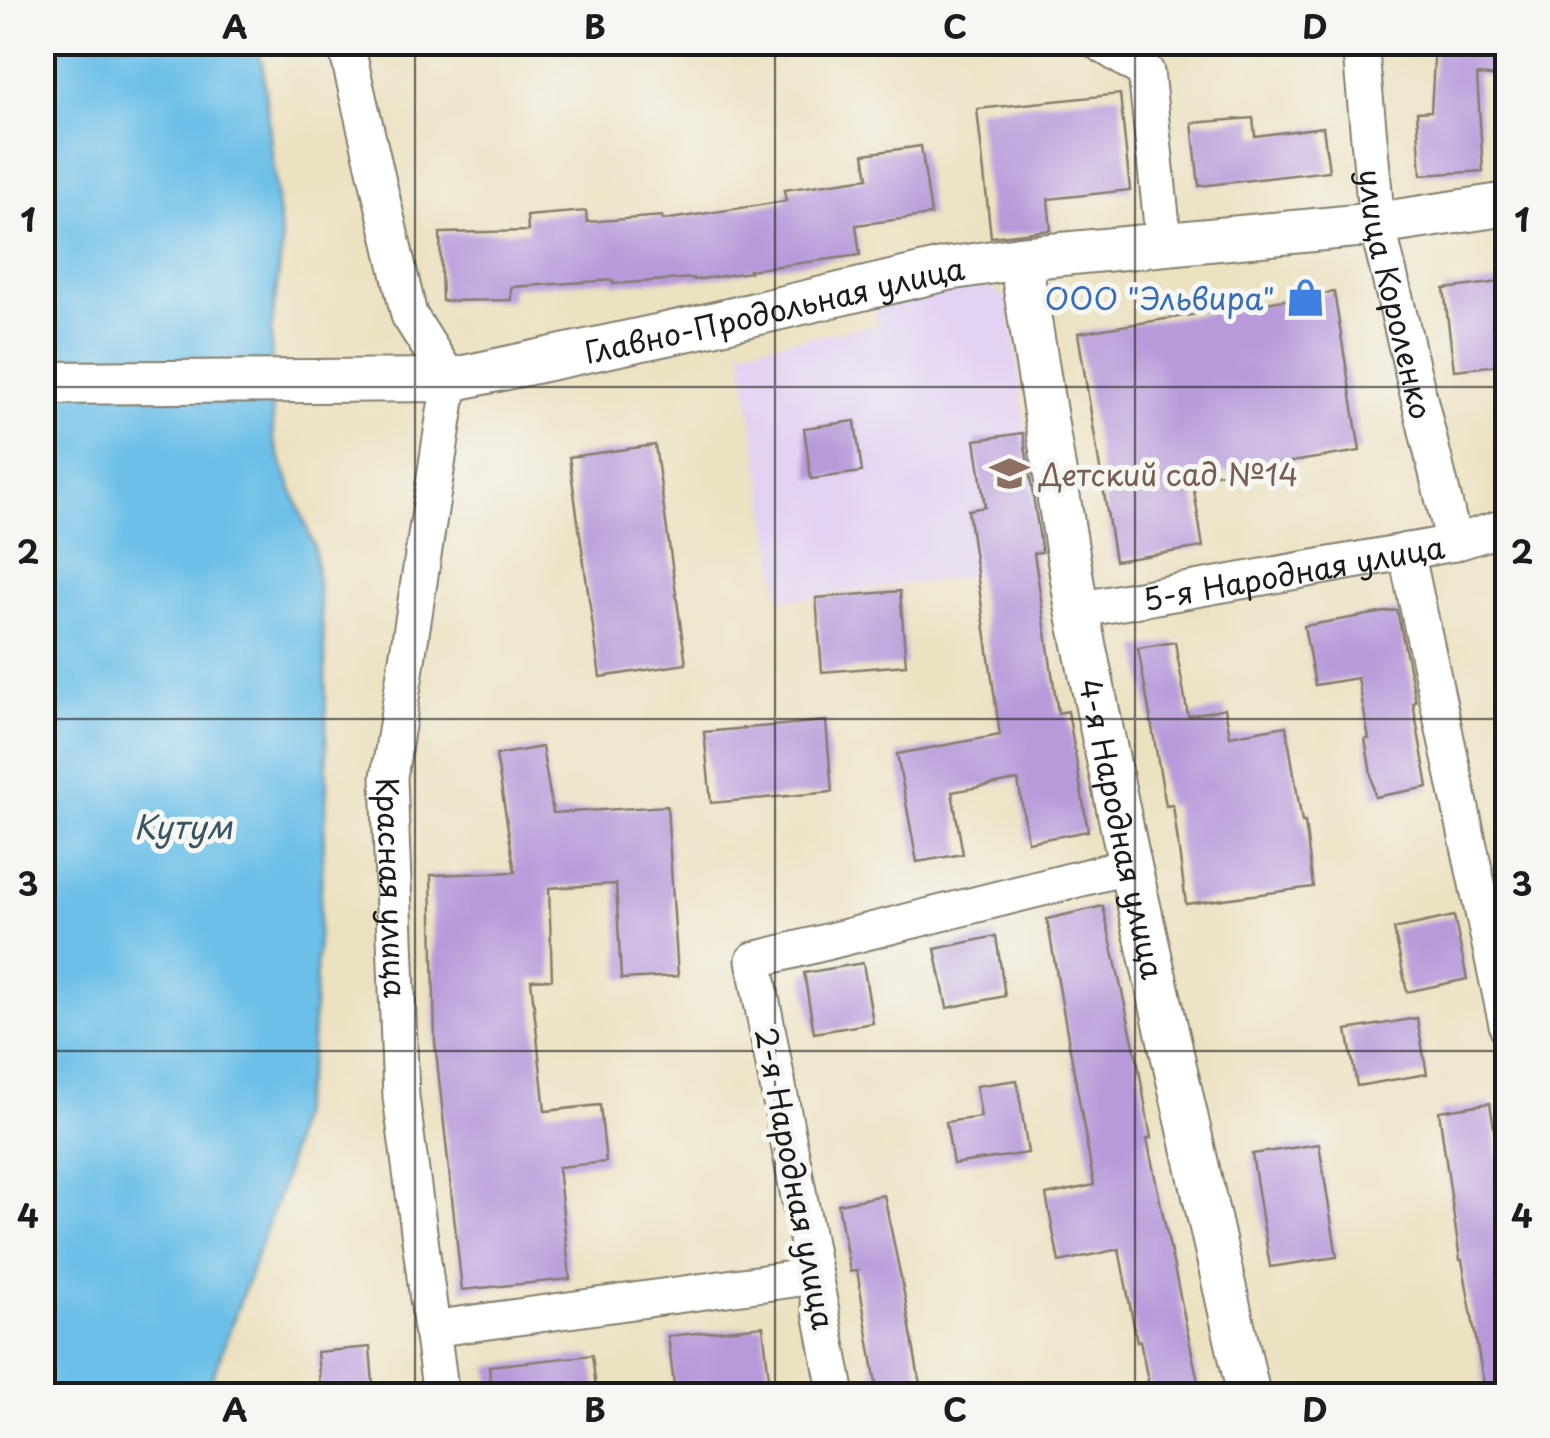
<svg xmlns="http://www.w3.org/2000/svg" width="1550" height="1438" viewBox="0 0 1550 1438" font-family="'Playpen Sans',sans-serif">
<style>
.built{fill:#e3d3f2}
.water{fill:#6cbfe8;stroke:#446e82;stroke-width:2.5}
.building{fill:#b89ada}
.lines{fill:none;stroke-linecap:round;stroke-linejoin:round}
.minor-casing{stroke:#847e6e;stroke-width:39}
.tertiary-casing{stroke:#847e6e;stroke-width:46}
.minor{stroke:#fff;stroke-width:35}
.tertiary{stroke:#fff;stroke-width:42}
.grid{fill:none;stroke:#1c1c1c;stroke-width:2.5;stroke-opacity:0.55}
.labels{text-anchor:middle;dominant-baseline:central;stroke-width:10;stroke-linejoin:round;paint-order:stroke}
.street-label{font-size:30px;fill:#1c1c1c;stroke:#f6f6f2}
.shop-label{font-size:30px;fill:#366cbe;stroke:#f6f6f2;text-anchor:end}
.education-label{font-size:30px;fill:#785e54;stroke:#f6f6f2;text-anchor:start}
.water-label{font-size:32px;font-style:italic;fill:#385563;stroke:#f6f6f2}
.neatline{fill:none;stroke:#1c1c1c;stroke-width:4}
.grid-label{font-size:32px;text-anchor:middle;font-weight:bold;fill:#1c1c1c}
</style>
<rect width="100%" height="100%" fill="#f6f6f2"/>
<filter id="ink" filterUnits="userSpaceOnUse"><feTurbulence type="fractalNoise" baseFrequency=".01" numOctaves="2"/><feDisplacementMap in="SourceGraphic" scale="20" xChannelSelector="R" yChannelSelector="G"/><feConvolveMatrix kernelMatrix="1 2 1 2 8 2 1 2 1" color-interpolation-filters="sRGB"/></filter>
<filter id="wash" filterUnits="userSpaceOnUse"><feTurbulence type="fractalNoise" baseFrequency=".0048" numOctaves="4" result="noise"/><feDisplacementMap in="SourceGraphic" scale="40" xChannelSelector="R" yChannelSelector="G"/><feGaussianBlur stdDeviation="2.25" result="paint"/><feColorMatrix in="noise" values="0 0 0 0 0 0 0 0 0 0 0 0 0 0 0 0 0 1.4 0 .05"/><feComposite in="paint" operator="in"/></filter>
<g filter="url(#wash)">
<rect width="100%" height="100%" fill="#ece1c1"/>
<polygon class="built" points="978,280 1009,300 1026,432 1032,432 1050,551 1032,554 1034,568 781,600 741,349 877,325 874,298"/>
<polygon class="water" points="42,43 256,43 262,61 282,247 271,330 273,439 314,547 325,653 327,789 311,1057 283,1182 206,1395 43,1395 42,821 51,709 42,612 42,260 45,182 42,163"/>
<g id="blocks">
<g class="building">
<polygon points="1435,42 1503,42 1501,77 1477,75 1483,171 1421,175 1417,112 1431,111"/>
<polygon points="1120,94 1130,190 1048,199 1051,230 991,237 977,109"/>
<polygon points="1253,118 1255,136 1323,127 1329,171 1199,186 1192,123"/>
<polygon points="921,146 931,215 856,225 860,255 749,270 750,272 694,280 693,278 613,284 613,280 511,287 511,300 442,301 440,233 528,231 527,216 586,211 587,222 662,216 663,220 786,201 784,190 868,178 864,154"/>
<polygon points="1508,281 1508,364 1454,370 1444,289"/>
<polygon points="1334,292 1360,451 1192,478 1203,547 1115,561 1078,333"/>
<polygon points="855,421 862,472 811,479 804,428"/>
<polygon points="1023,433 1042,552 1034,553 1058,713 1068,711 1088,831 1028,842 1018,780 952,792 963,854 917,862 897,754 1000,735 968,510 985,507 975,440"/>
<polygon points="655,445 686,664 600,677 569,457"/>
<polygon points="900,591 906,665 822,672 816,598"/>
<polygon points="1397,610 1415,697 1416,702 1413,703 1428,787 1375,797 1365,739 1369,739 1358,678 1315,685 1304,626"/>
<polygon points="1175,642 1188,716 1225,708 1230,736 1286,726 1302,822 1305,822 1313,887 1186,904 1173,805 1166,806 1138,648"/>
<polygon points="826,721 832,792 711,803 704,732"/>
<polygon points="542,747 553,813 667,806 678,976 621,979 616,884 549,888 552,979 531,980 545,1111 600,1105 606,1162 558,1167 570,1279 462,1290 435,1042 431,875 515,872 496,755"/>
<polygon points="1103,906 1138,1064 1151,1138 1147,1139 1201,1396 1151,1396 1140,1341 1137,1342 1119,1249 1059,1262 1046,1195 1094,1185 1047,919"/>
<polygon points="1454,916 1467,979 1407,992 1394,929"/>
<polygon points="996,936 1005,996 947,1008 935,949"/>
<polygon points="863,963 873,1023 814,1033 804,973"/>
<polygon points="1417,1018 1427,1074 1357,1086 1347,1030"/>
<polygon points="1017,1080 1028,1153 953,1164 946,1122 981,1117 976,1086"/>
<polygon points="1490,1103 1502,1176 1508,1175 1508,1396 1486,1396 1462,1260 1460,1260 1439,1111"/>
<polygon points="1319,1144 1337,1257 1270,1267 1252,1154"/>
<polygon points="884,1195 904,1293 922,1396 878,1396 857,1270 850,1272 838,1204"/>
<polygon points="763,1326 771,1396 714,1396 712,1381 674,1385 668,1336"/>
<polygon points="370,1347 374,1396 321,1396 317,1352"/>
<polygon points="592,1355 597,1396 492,1396 489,1366"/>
</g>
</g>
</g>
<g filter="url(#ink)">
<use href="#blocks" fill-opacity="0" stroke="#847e6e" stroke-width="2.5"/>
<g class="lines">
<defs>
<g id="minor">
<path id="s1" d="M 344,42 L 347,49 L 409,315 L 450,380 L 389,777 L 401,1097 L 441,1396"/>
<polyline points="1098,42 1146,72 1164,245"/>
<path id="s2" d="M 1360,42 L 1377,224 L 1454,543"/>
<polyline points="1406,551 1508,1029"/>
<path id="s3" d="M 1077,610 L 1454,543 L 1508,526"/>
<polyline points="431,1329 814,1276"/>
<polyline points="837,1396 754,960 1130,866"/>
</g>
<g id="tertiary">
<path id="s4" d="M 1020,258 L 1077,610 L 1130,866 L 1249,1396"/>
<path id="s5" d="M 42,383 L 450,380 L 699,327 L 947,269 L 1020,258 L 1377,224 L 1508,204"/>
</g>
</defs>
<use href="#minor" class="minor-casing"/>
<use href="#tertiary" class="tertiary-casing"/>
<use href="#minor" class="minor"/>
<use href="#tertiary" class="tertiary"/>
</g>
</g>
<path class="grid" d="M 415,42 L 415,1396M 775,42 L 775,1396M 1135,42 L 1135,1396M 42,387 L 1508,387M 42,719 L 1508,719M 42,1051 L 1508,1051"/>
<defs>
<symbol id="shop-bare" viewBox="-9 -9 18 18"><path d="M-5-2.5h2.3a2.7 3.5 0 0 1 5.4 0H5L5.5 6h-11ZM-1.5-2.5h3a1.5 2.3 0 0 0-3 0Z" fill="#3f7fe0" stroke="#f6f6f2" stroke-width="2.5" paint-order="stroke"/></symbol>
<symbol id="school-bare" viewBox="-9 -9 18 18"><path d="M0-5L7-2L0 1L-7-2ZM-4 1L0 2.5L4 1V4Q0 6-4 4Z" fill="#8d6e63" stroke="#f6f6f2" stroke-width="2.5" paint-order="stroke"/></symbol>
</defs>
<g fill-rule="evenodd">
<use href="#shop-bare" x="1278" y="270" width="55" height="55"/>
<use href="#school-bare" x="982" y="446" width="55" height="55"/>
</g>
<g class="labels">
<g class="street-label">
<text stroke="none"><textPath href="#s2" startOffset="255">улица Короленко</textPath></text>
<text stroke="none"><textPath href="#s5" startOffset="740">Главно-Продольная улица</textPath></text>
<text stroke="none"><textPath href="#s3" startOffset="220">5-я Народная улица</textPath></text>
<text stroke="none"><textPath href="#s4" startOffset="580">4-я Народная улица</textPath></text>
<text stroke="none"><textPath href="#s1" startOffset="870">Красная улица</textPath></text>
<text transform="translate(796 1178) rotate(79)">2-я Народная улица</text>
</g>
<g class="shop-label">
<text x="1275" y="297">ООО "Эльвира"</text>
</g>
<g class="education-label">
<text x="1039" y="473">Детский сад №14</text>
</g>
<g class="water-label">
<text x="183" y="826">Кутум</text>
</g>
</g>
<rect width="1550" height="1438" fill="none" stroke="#f6f6f2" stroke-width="110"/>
<rect x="55" y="55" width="1440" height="1328" class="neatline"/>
<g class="grid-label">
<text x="235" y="39">A</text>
<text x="595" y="39">B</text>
<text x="955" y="39">C</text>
<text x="1315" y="39">D</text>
<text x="28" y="232">1</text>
<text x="1522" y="232">1</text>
<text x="28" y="564">2</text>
<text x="1522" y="564">2</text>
<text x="28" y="896">3</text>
<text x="1522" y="896">3</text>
<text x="28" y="1228">4</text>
<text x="1522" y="1228">4</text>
<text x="235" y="1422">A</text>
<text x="595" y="1422">B</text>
<text x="955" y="1422">C</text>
<text x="1315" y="1422">D</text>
</g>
</svg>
